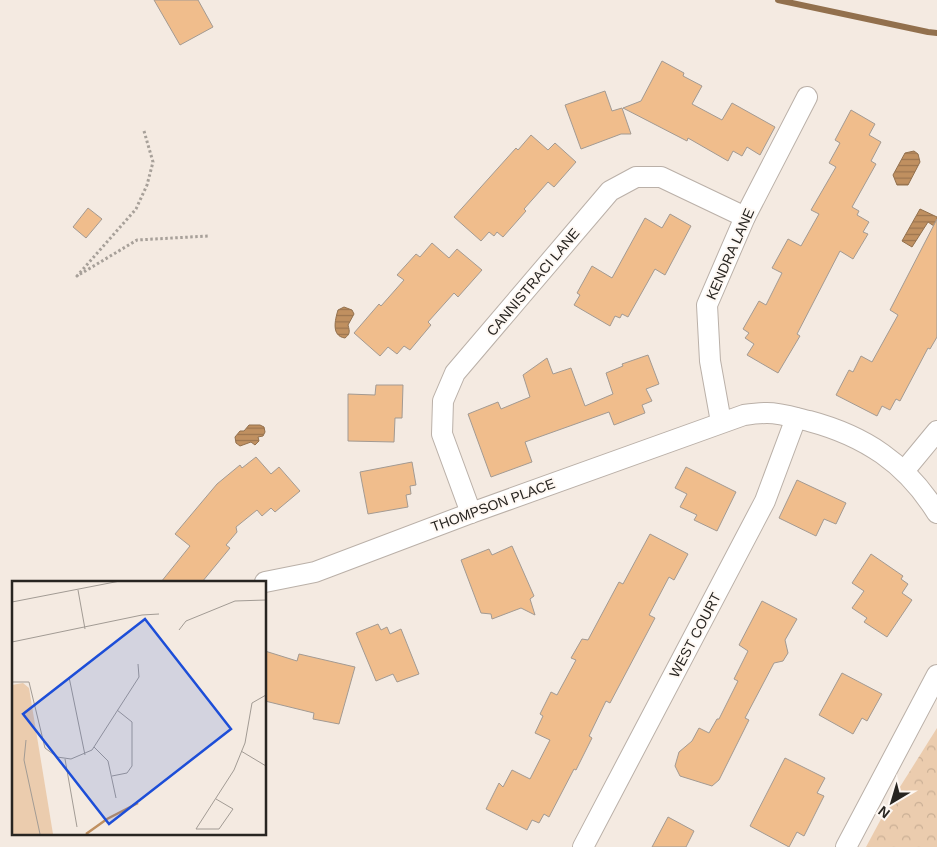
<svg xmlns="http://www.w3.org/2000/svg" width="937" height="847" viewBox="0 0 937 847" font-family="Helvetica,sans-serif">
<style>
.park{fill:url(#park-crowns)}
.water{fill:url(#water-rules);stroke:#92704d}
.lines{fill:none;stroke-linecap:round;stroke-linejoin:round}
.stream{stroke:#92704d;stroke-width:6}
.building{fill:#f0bd8c;stroke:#a39a92}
.minor-casing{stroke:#bab0a8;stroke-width:22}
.path{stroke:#a7a099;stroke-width:3;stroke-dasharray:2.5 2.5;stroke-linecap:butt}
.minor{stroke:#fff;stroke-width:20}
.labels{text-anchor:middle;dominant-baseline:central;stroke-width:4;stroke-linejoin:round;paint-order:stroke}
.street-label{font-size:14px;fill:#282521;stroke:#fef8f3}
.inset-river{fill:none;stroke:#c09060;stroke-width:2.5}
.inset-road{fill:none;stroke:#a29b94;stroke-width:1}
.view{fill:#1d4ed8;fill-opacity:0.15;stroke:#1d4ed8;stroke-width:2.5}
.inset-edge{fill:none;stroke:#282521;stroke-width:2.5}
</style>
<defs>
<pattern id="park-crowns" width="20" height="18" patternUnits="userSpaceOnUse" patternTransform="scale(1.25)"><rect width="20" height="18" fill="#ebccae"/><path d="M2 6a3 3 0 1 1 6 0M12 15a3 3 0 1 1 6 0" fill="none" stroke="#caaf95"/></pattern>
<pattern id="water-rules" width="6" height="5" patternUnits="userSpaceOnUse" patternTransform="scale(1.25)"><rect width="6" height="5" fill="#c09060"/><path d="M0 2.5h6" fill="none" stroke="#9c754f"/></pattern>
</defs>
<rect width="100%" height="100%" fill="#f4eae1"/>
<polygon class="park" points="937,728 937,847 866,847 888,806"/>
<g class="water">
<polygon points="914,151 918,154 920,162 908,185 897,185 893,175 905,153"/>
<polygon points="920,209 937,217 937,228 928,222 912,247 902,241"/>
<path d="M 344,307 L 352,310 L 354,314 L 348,325 C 350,332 350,334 345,338 C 331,336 335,320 338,310 Z"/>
<polygon points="249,425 260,425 264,427 265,432 263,436 258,437 259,441 255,445 251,442 240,446 236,443 235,437 240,431 244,431"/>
</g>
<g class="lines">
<polyline class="stream" points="778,0 928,32 937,33"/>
</g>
<g class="building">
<polygon points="154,0 198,0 213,27 180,45"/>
<polygon points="662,61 684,73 683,76 702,86 692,104 722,120 732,103 775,127 760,155 747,147 742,156 733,151 728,161 688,138 687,141 623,108 641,101"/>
<polygon points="605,91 612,111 622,108 631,134 621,134 581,149 565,105"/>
<polygon points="851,110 875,124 869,135 881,142 871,161 876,164 852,207 859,211 857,215 869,222 863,232 868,234 853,259 840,251 797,334 800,336 778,373 747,355 754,344 745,338 749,333 743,329 759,301 766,305 782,273 772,268 788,239 801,246 819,214 811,210 836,167 829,163 840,143 835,140"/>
<polygon points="531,135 548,150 555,143 576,162 554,187 548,182 524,209 526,211 503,237 497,232 494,236 489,232 481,241 454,217 516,148 518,150"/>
<polygon points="88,208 102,219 86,238 73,227"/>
<polygon points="670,214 691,226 665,275 655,269 628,317 622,314 620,318 615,316 610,326 574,305 580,295 577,293 592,266 612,278 645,218 662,228"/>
<polygon points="937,219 937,337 930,349 928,348 900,401 896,399 890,410 882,406 877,416 836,395 849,370 853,372 861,356 872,362 898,315 890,310"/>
<polygon points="432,243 449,258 457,249 482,270 458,297 454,293 428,322 431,325 410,350 404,346 397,354 388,347 380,356 354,333 379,304 381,306 404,280 397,275 416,254 420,257"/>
<polygon points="648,355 659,384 646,389 652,401 642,405 645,413 614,425 609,412 525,442 532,462 491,477 468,414 498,402 501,409 530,397 523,375 547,358 553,374 571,368 585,406 613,394 606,373 623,366 622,364"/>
<polygon points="376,385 403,385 402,418 395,418 394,442 348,441 348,394 375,395"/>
<polygon points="256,457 271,474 279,467 300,491 275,512 271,508 262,516 257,510 236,527 237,532 226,545 230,548 202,582 161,582 190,546 175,534 217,484 240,465 242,468"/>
<polygon points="412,462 416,485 410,486 411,494 406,495 408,507 368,514 360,472"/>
<polygon points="686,467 736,492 717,531 694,520 697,515 680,507 687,494 675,488"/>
<polygon points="797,480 846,503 836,524 824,519 816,536 779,518"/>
<polygon points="650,534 688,554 674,580 669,577 649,615 655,618 610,703 606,701 589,736 592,738 576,770 574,769 549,817 544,814 539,823 532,820 527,830 486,809 499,783 503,787 512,770 530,779 550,740 535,733 543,716 540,714 551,692 557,695 576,660 571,658 582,639 588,640 619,582 623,584"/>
<polygon points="512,546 534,596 530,599 535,615 521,608 492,619 491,614 481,613 461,560 489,549 492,555"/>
<polygon points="871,554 903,576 901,579 908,584 902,593 912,600 887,637 864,622 867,618 852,608 864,591 852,583"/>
<polygon points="762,601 797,619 785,640 788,653 783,661 774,663 745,718 749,720 719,780 712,786 680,776 675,766 679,752 692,741 699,728 709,733 717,719 719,719 738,681 734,679 748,651 739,645"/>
<polygon points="378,624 381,630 387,627 390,634 401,629 419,674 397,682 393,674 376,681 356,633"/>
<polygon points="265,651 297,661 299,654 355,667 339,724 313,719 314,713 265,701"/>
<polygon points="842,673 882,694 867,721 862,718 853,734 819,715"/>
<polygon points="785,758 825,778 817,793 824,796 804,836 797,832 789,847 750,826"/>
<polygon points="668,817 694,831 686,847 652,847"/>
</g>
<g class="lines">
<defs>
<g id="minor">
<polyline points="721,422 710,361 707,305 745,217 807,97"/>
<polyline points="904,471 937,431"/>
<polyline points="471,513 442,434 443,401 455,373 610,191 636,177 661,177 745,217"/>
<path d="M 265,582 L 315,572 L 471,513 L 744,415 C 751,414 760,413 767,413 C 781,413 796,418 809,421 C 865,436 906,463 937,513"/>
<polyline points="583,847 765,501 796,418"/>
<polyline points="846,847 937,675"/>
</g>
</defs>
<use href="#minor" class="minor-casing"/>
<polyline class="path" points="144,131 153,162 147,185 136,209 77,276 137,240 208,236"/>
<use href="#minor" class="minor"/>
</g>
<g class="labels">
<g class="street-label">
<text transform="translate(730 254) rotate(-66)">KENDRA LANE</text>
<text transform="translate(533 282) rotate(-50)">CANNISTRACI LANE</text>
<text transform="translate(493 505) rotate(-20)">THOMPSON PLACE</text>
<text transform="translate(695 635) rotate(-62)">WEST COURT</text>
</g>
</g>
<g transform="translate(12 581)">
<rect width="254" height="254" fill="#f4eae1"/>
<path d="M 11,102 L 17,107 L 41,253 L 0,253 L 0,104 Z" fill="#ebccae"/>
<path class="inset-river" d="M 74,253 L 95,238 L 126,222"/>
<path class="inset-road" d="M 66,9 L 73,48M 0,21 L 108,0M 167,49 L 174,40 L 223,20 L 254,19M 0,61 L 130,34 L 147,33M 57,96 L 73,174M 0,101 L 17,101 L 33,167 L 45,176 L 59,178 L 80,169 L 127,96 L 126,83M 14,159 L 12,179 L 28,253M 82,166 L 96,180 L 104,217M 229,170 L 254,185M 53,178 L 65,246M 100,195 L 115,192 L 120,185 L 120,141 L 105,129M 204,218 L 221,228 L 207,248 L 184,248 L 222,189 L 233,162 L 240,122 L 254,114"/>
<path class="view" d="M 133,38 L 219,148 L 97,243 L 11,133 Z"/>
<rect width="254" height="254" class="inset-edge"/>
</g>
<g transform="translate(892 802) rotate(218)" stroke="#fef8f3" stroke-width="4" paint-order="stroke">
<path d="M0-4L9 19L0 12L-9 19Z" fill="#282521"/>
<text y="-8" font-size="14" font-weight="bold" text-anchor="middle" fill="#282521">N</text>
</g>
</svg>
